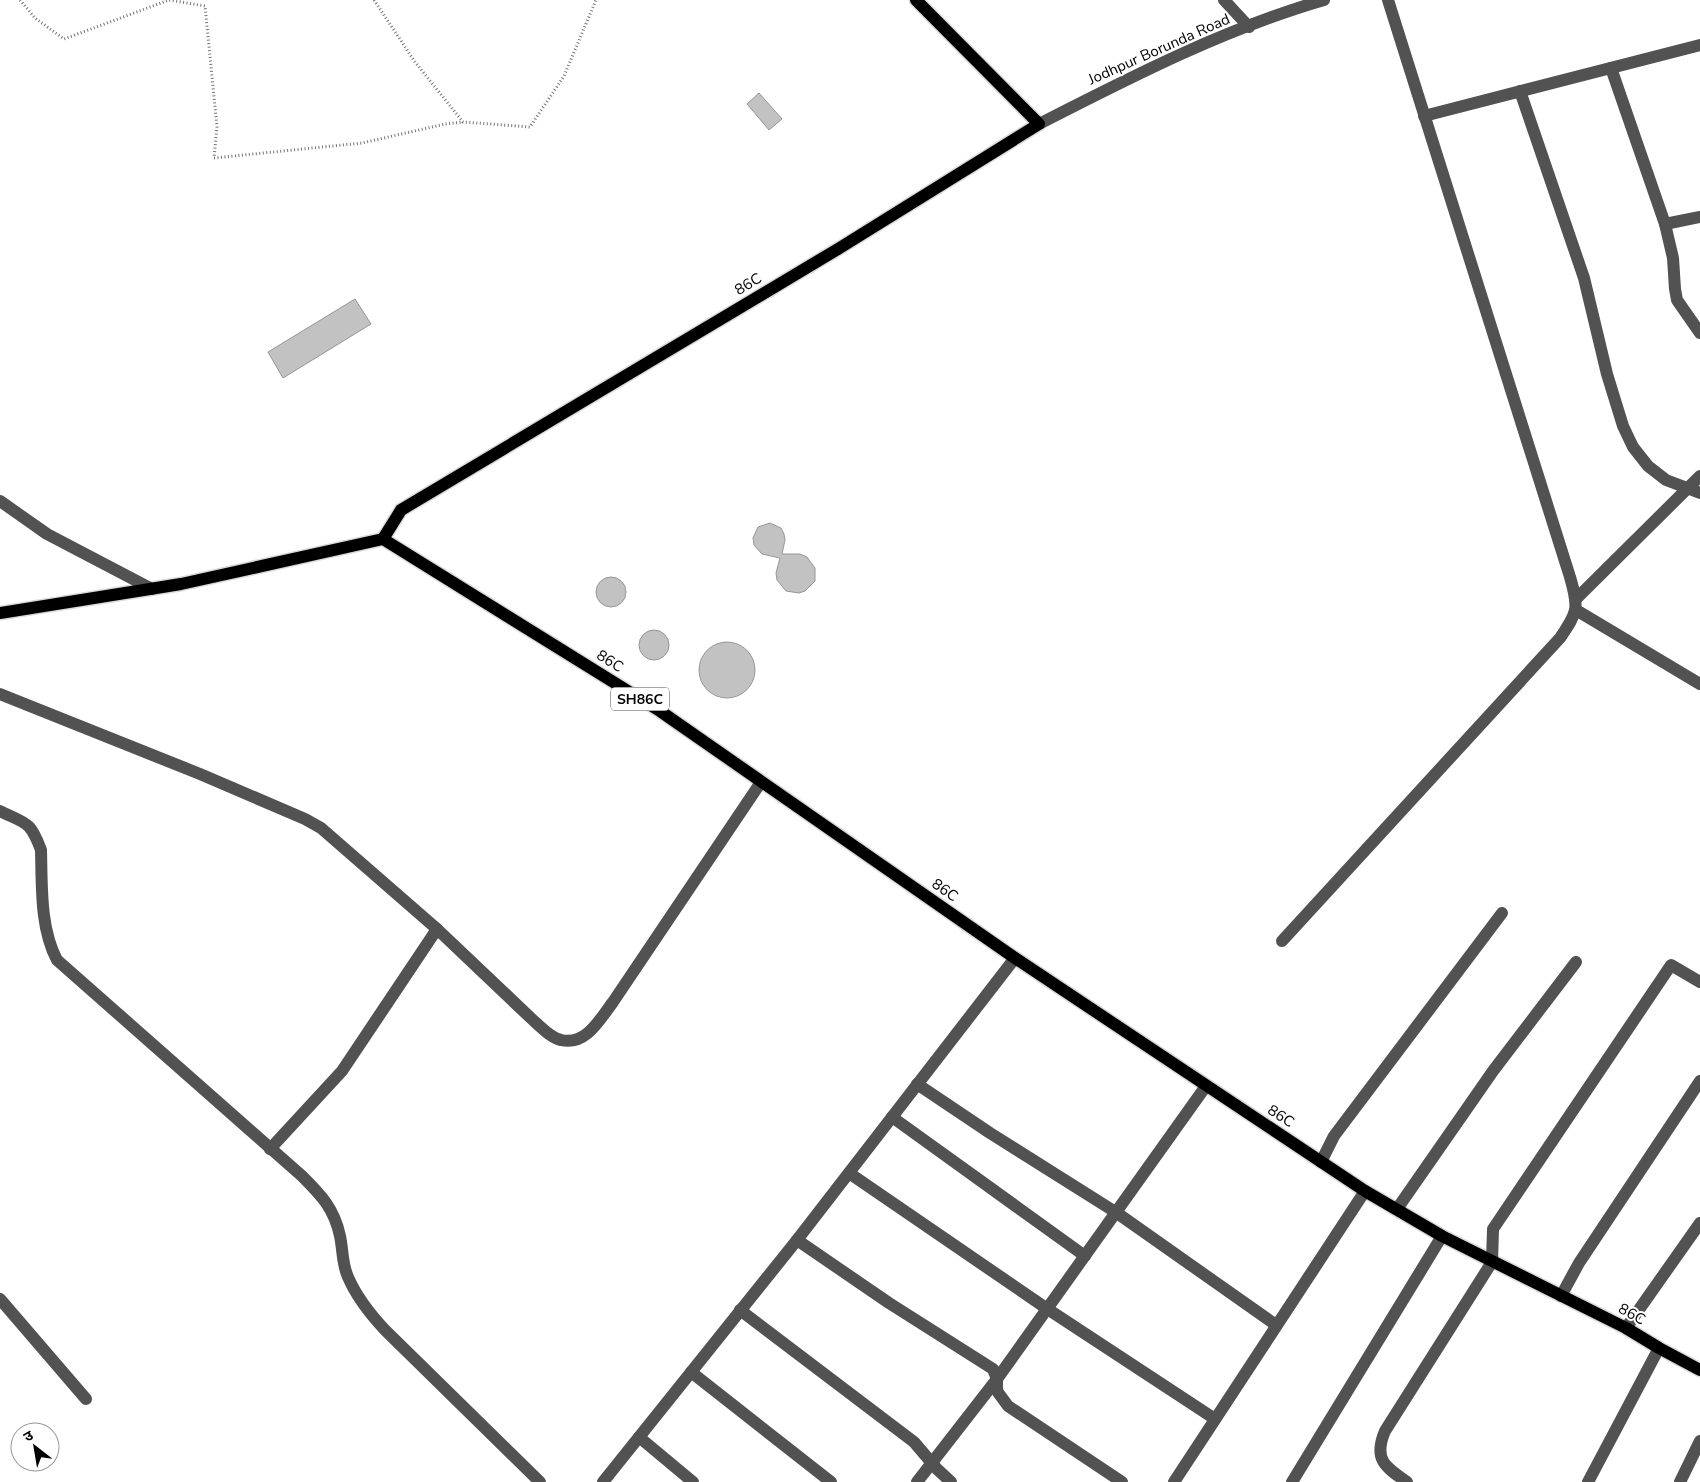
<svg xmlns="http://www.w3.org/2000/svg" width="1700" height="1482" viewBox="0 0 1700 1482" font-family="'Nunito Sans','Noto Sans Devanagari',sans-serif">
<style>
.building{fill:#c2c2c2;stroke:#969696}
.lines{fill:none;stroke-linecap:round;stroke-linejoin:round}
.major-casing{stroke:#dbdbdb;stroke-width:15}
.path{stroke:#747474;stroke-width:3;stroke-dasharray:1 2.5;stroke-linecap:butt}
.minor{stroke:#525252;stroke-width:12}
.major{stroke:#000;stroke-width:12}
.labels{text-anchor:middle;dominant-baseline:central;stroke-width:4;stroke-linejoin:round;paint-order:stroke}
.shield{fill:#fff;stroke:#4c4c4c;stroke-width:1}
.shield-label{font-size:14px;font-weight:bold;fill:#000}
.street-label{font-size:15px;fill:#000;stroke:#fff}
</style>
<rect width="100%" height="100%" fill="#fff"/>
<g class="building">
<polygon points="759,93 782,119 769,130 747,104"/>
<polygon points="355,299 371,324 283,378 268,352"/>
<polygon points="770,523 781,528 784,534 785,540 782,554 800,554 807,557 815,568 815,581 805,591 799,593 786,591 777,580 776,573 780,558 762,554 754,545 753,538 758,527"/>
<circle cx="611" cy="592" r="15"/>
<circle cx="654" cy="645" r="15"/>
<circle cx="727" cy="670" r="28"/>
</g>
<g class="lines">
<defs>
<g id="major">
<polyline points="916,0 1039,124 838,249 401,510 383,539 660,711 1015,958 1365,1191 1442,1236 1626,1328 1659,1348 1700,1370"/>
<polyline points="0,613 181,584 383,539"/>
</g>
</defs>
<use href="#major" class="major-casing"/>
<g class="path">
<polyline points="20,0 35,18 64,39 169,0 205,6 217,127 214,158 362,143 445,124 463,122"/>
<polyline points="374,0 415,62 463,122 530,127 564,76 596,0"/>
</g>
<g class="minor">
<polyline points="1224,0 1249,27"/>
<polyline points="1611,68 1665,224 1673,258 1675,289 1677,300 1700,333"/>
<polyline points="1520,91 1584,278 1607,374 1623,426 1633,447 1648,466 1666,480 1700,493"/>
<polyline points="1424,116 1700,45"/>
<path d="M 1039,124 C 1131,77 1224,29 1324,0"/>
<polyline points="1665,224 1700,217"/>
<polyline points="0,501 47,534 152,589"/>
<polyline points="1576,599 1700,476"/>
<polyline points="1576,610 1700,684"/>
<path d="M 0,694 L 200,774 L 305,819 L 321,828 L 437,929 L 535,1022 C 542,1028 551,1038 561,1040 C 586,1046 600,1019 613,1002 L 761,782"/>
<path d="M 0,811 C 26,824 30,820 41,850 C 42,886 40,928 57,960 L 302,1176 C 321,1195 334,1208 340,1236 C 343,1250 342,1264 348,1277 C 357,1298 370,1314 385,1330 L 540,1482"/>
<path d="M 1282,941 L 1560,638 C 1578,612 1579,608 1570,577 L 1388,0"/>
<polyline points="917,1084 990,1133 1117,1213 1276,1325"/>
<polyline points="892,1117 1085,1256"/>
<polyline points="270,1149 342,1071 437,929"/>
<polyline points="1321,1162 1334,1136 1502,913"/>
<polyline points="849,1173 1046,1308 1215,1419"/>
<polyline points="1397,1209 1493,1071 1576,962"/>
<polyline points="797,1240 889,1303 993,1369 997,1379 997,1391 1008,1406 1122,1482"/>
<polyline points="1561,1296 1579,1263 1700,1081"/>
<polyline points="0,1299 86,1399"/>
<polyline points="740,1310 914,1442 937,1469 951,1482"/>
<polyline points="1626,1328 1700,1223"/>
<polyline points="691,1372 831,1482"/>
<polyline points="639,1437 693,1482"/>
<polyline points="603,1482 797,1240 1015,958"/>
<polyline points="917,1482 997,1379 1206,1086"/>
<polyline points="1174,1482 1365,1191"/>
<polyline points="1292,1482 1442,1236"/>
<path d="M 1407,1482 C 1385,1467 1373,1459 1385,1431 L 1492,1262 L 1493,1229 L 1671,965 L 1700,982"/>
<polyline points="1588,1482 1659,1348"/>
<polyline points="1680,1482 1700,1441"/>
</g>
<use href="#major" class="major"/>
</g>
<g class="labels">
<rect class="shield" x="611" y="687.5" width="58" height="23" rx="4"/>
<g class="shield-label">
<text x="640" y="699">SH86C</text>
</g>
<g class="street-label">
<text transform="translate(1159 49) rotate(-24)">Jodhpur Borunda Road</text>
<text transform="translate(748 284) rotate(-31)">86C</text>
<text transform="translate(610 661) rotate(32)">86C</text>
<text transform="translate(945 890) rotate(35)">86C</text>
<text transform="translate(1281 1116) rotate(33)">86C</text>
<text transform="translate(1632 1314) rotate(29)">86C</text>
</g>
</g>
<g transform="translate(35 1447) rotate(329)"><circle r="24" fill="#ffffff" stroke="#999999"/>
<path d="M0-4L9 19L0 12L-9 19Z" fill="#000000"/>
<text y="-8" font-size="14" font-weight="bold" text-anchor="middle" fill="#000000">उ</text>
</g>
</svg>
